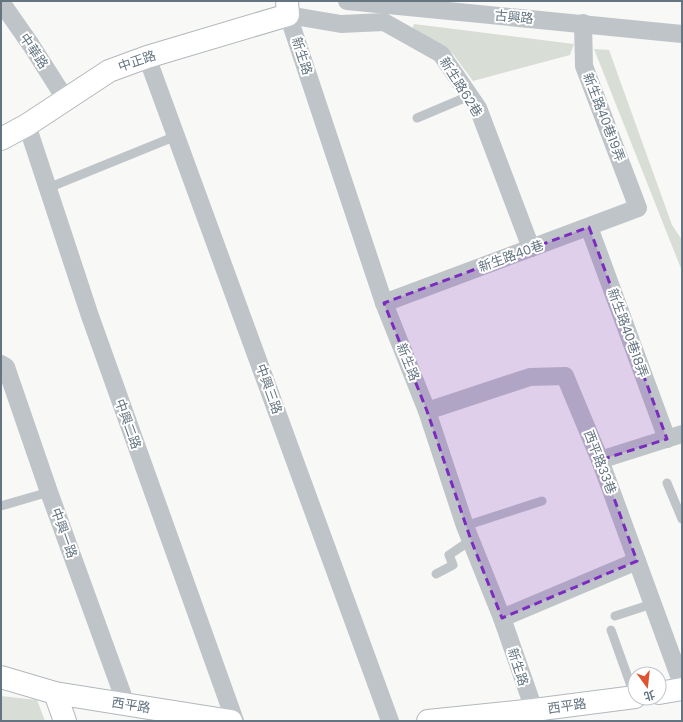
<svg xmlns="http://www.w3.org/2000/svg" width="683" height="722" viewBox="0 0 683 722" font-family="Poppins,'Noto Sans TC',sans-serif">
<style>
.green{fill:#d8ddd5}
.lines{fill:none;stroke-linecap:round;stroke-linejoin:round}
.secondary-casing{stroke:#b2b8bc;stroke-width:24}
.lane{stroke:#bfc4c8;stroke-width:9}
.street{stroke:#bfc4c8;stroke-width:18}
.secondary{stroke:#fff;stroke-width:22}
.marked{fill:#7b2cbf;fill-opacity:0.2;stroke:#7b2cbf;stroke-width:3;stroke-dasharray:8 5;stroke-linejoin:round}
.labels{text-anchor:middle;dominant-baseline:central;stroke-width:4;stroke-linejoin:round;paint-order:stroke}
.street-label{font-size:13px;fill:#647480;stroke:#fff}
</style>
<rect width="100%" height="100%" fill="#f8f8f6"/>
<g class="green">
<polygon points="414,24 574,44 570,55 473,81 453,54 419,32 412,29"/>
<polygon points="594,49 609,50 672,225 682,240 682,271"/>
<polygon points="1,696 37,700 45,721 1,721"/>
</g>
<g class="lines">
<defs>
<g id="secondary">
<polyline points="1,139 27,125 109,71 147,57 288,15 287,1"/>
<polyline points="1,677 55,693 231,721"/>
<polyline points="55,693 65,721"/>
<polyline points="659,693 682,689"/>
<polyline points="428,721 534,710 635,697"/>
</g>
</defs>
<use href="#secondary" class="secondary-casing"/>
<g class="lane">
<polyline points="417,118 469,96"/>
<polyline points="48,188 176,136"/>
<polyline points="667,483 682,519"/>
<polyline points="1,506 49,492"/>
<polyline points="465,526 542,501"/>
<polyline points="436,574 453,565 449,555 471,540"/>
<polyline points="615,616 652,604"/>
<polyline points="611,630 635,697"/>
</g>
<g class="street">
<polyline points="347,1 682,34"/>
<polyline points="1,2 31,45 66,100"/>
<polyline points="147,57 390,721"/>
<polyline points="27,125 90,316 235,721"/>
<polyline points="589,227 667,439"/>
<polyline points="531,248 478,108 441,54 384,22 341,24 288,15 384,303 427,411 465,526 502,618 538,721"/>
<polyline points="384,303 638,208 584,66 583,23"/>
<polyline points="1,364 6,367 49,492 126,704"/>
<polyline points="427,411 530,377 565,376 600,460 682,684"/>
<polyline points="600,460 682,434"/>
<polyline points="502,618 637,561"/>
</g>
<use href="#secondary" class="secondary"/>
</g>
<path class="marked" d="M 589,227 L 667,439 L 600,460 L 637,561 L 502,618 L 471,540 L 427,411 L 384,303 Z"/>
<g class="labels">
<g class="street-label">
<text transform="translate(514 17) rotate(5)">古興路</text>
<text transform="translate(34 51) rotate(56)">中華路</text>
<text transform="translate(302 56) rotate(72)">新生路</text>
<text transform="translate(137 61) rotate(-19)">中正路</text>
<text transform="translate(461 87) rotate(58)">新生路62巷</text>
<text transform="translate(604 117) rotate(69)">新生路40巷19弄</text>
<text transform="translate(511 256) rotate(-20)">新生路40巷</text>
<text transform="translate(628 333) rotate(70)">新生路40巷18弄</text>
<text transform="translate(408 362) rotate(68)">新生路</text>
<text transform="translate(269 389) rotate(70)">中興三路</text>
<text transform="translate(128 424) rotate(70)">中興二路</text>
<text transform="translate(600 462) rotate(69)">西平路33巷</text>
<text transform="translate(64 533) rotate(70)">中興一路</text>
<text transform="translate(518 667) rotate(72)">新生路</text>
<text transform="translate(131 705) rotate(9)">西平路</text>
<text transform="translate(567 706) rotate(-8)">西平路</text>
</g>
</g>
<rect width="683" height="722" fill="none" stroke="#647480" stroke-width="4"/>
<g transform="translate(647 686) rotate(165)"><circle r="19" fill="#ffffff" stroke="#c1c7cc"/>
<path d="M0-3L7 15L0 10L-7 15Z" fill="#de5430"/>
<text y="-6" font-size="11" font-weight="bold" text-anchor="middle" fill="#647480">北</text>
</g>
</svg>
